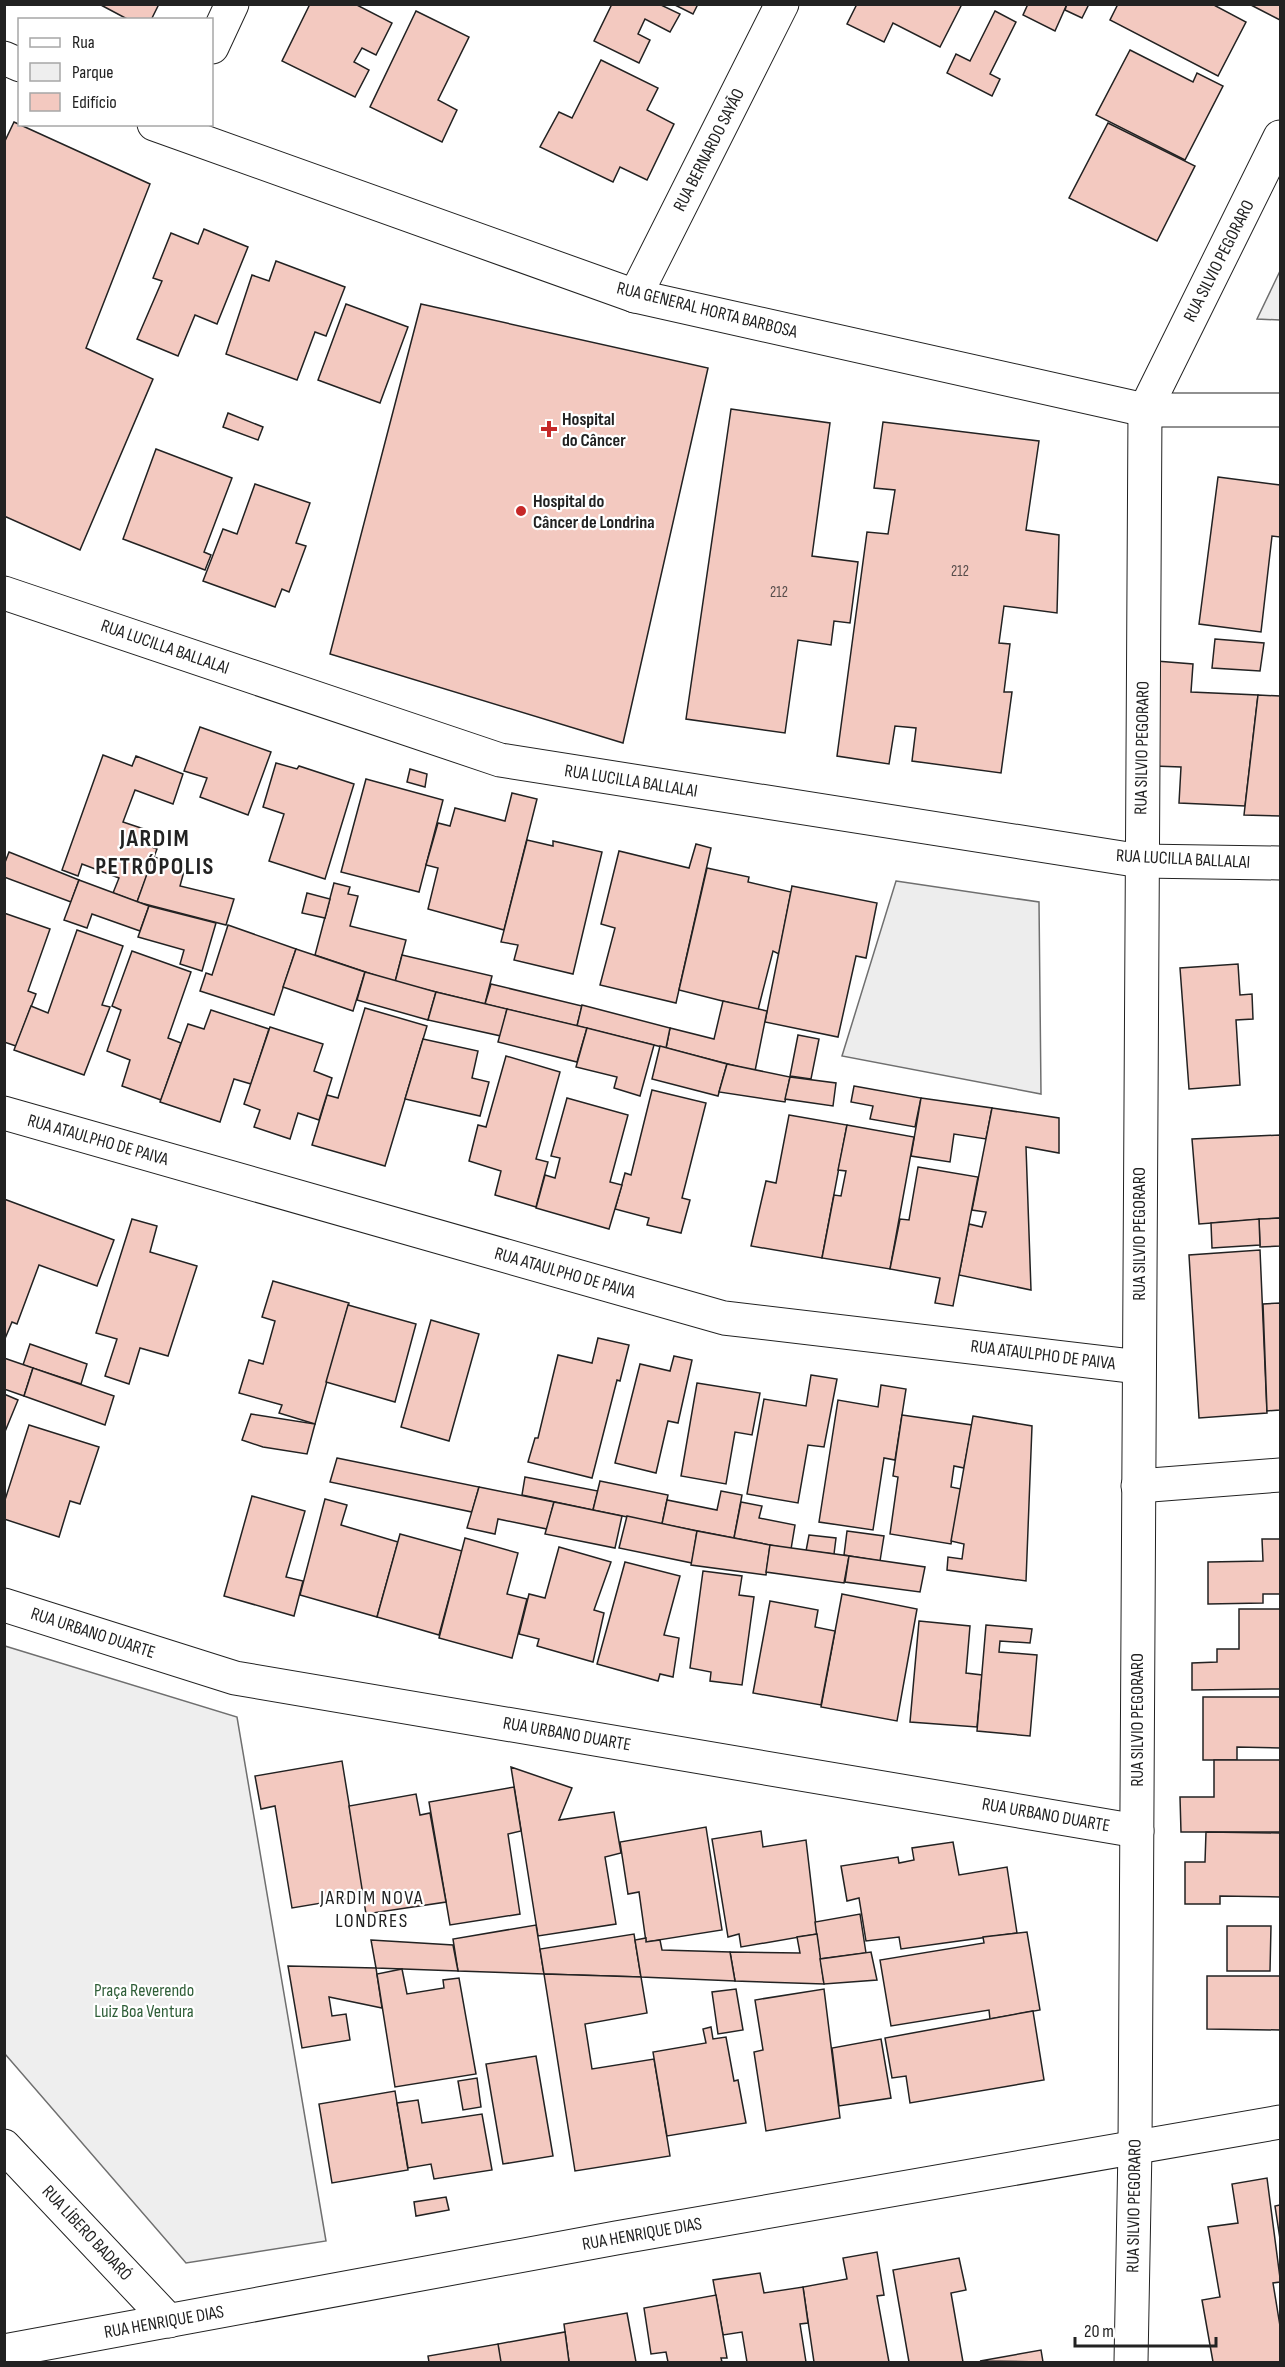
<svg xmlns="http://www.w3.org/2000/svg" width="1285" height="2367" viewBox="0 0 1285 2367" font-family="'Sofia Sans Condensed',sans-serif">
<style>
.green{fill:#eee;stroke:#6f6f6f;stroke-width:1.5}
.parking{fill:#ededed;stroke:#6f6f6f;stroke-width:1.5}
.building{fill:#f3c9c0;stroke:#222;stroke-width:1.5}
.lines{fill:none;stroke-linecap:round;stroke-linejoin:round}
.street-casing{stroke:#222;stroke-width:35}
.street{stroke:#fff;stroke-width:33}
.poi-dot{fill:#c62828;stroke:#fff;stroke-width:2}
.labels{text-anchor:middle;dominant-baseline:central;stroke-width:4.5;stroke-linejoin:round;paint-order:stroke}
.number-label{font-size:15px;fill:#564c4a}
.street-label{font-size:18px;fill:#222;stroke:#fff}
.poi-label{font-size:18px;font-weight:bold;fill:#222;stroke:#fff;text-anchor:start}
.park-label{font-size:18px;fill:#2f5e38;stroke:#fff}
.neighbourhood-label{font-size:20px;letter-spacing:1.5px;fill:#222;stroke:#fff}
.district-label{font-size:24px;font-weight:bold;letter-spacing:1.5px;fill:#222;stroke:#fff}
</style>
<rect width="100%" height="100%" fill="#fff"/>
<g class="green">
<polygon points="1280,271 1280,320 1257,319"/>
<polygon points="5,1646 237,1717 326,2241 186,2263 5,2054"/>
</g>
<polygon class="parking" points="896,881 1039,902 1041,1094 842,1056"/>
<g class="building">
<polygon points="99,4 159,4 151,20 129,20"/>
<polygon points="310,4 355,4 392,23 376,55 362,48 354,62 369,70 355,97 282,61"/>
<polygon points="612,4 659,4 680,14 670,32 645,19 638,34 650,40 639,63 594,41"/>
<polygon points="673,4 698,4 693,14"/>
<polygon points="857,4 962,4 940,47 893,23 884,42 847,24"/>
<polygon points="1028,4 1067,4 1055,31 1023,15"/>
<polygon points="1067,4 1089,4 1082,18 1065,10"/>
<polygon points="1118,4 1212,4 1246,22 1218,76 1110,20"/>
<polygon points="1249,4 1280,4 1280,20"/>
<polygon points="416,11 469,37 438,100 457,110 442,142 370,107"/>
<polygon points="995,11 1016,22 990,74 1000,79 992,96 947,73 956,54 970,61"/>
<polygon points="1130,50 1193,82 1197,73 1223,86 1185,160 1096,115"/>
<polygon points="601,60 658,88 647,110 674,124 647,180 620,167 613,182 540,147 559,112 572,118"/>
<polygon points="14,122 150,184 86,348 153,379 80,550 4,516 4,143"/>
<polygon points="1108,123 1195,166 1157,241 1069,198"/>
<polygon points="204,229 248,247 217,324 195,315 178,356 137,339 162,281 153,278 171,233 198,244"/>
<polygon points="276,261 345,287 326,336 315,332 297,380 226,354 252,275 269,281"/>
<polygon points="346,304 408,327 380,403 318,380"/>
<polygon points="421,304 708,368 623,743 330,654"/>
<polygon points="731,409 830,423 812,556 858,562 850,623 834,621 831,645 798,640 785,733 686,719"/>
<polygon points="228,413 263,427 258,440 223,427"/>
<polygon points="883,422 1039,441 1026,530 1059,535 1057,613 1004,606 999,643 1010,644 1004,692 1012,692 1001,773 912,761 916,728 895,726 889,764 837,756 867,532 888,534 895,490 874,488"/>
<polygon points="156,449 232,478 204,552 211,555 205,570 123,539"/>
<polygon points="1218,477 1280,485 1280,537 1272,536 1261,632 1199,624"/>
<polygon points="255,484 310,503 296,543 306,546 289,592 282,589 275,607 203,581 223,529 237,534"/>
<polygon points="1215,639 1264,643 1260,671 1212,668"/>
<polygon points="1156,661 1193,664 1191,692 1258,695 1245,806 1179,803 1181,767 1154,766"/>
<polygon points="1258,695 1280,696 1280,816 1244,815"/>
<polygon points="200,727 271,752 248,815 200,797 207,778 184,771"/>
<polygon points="103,755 132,766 136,756 183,774 173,804 135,790 123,822 144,829 139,842 157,849 137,902 113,893 119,878 82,864 78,876 62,870"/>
<polygon points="276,763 297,769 299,766 354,784 325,879 269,861 284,814 263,807"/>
<polygon points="410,769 427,774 425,787 407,782"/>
<polygon points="366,779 443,800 419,892 341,872"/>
<polygon points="512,793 537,799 504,930 428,909 438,868 426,865 438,823 450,826 455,808 505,821"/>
<polygon points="527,840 553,846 553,841 602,852 573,974 514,960 518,945 501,942"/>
<polygon points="696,844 711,848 676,1003 600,985 615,928 601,924 619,851 689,868"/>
<polygon points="9,852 79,880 71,902 4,877 4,865"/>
<polygon points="153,857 186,864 180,886 234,899 226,925 137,902"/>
<polygon points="707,868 749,877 748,882 791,892 779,954 773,951 758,1010 679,990"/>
<polygon points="79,880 149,906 140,931 92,914 87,928 64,920"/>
<polygon points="334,883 350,887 348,894 358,896 350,926 406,940 395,982 315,955"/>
<polygon points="792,886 877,903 866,958 856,956 838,1037 765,1022"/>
<polygon points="307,893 330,899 325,918 302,913"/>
<polygon points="149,906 216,923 202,971 180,964 184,950 138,937"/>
<polygon points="4,913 50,929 28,991 36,994 16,1046 4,1042"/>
<polygon points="228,925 296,949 274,1015 200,991 206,973 212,975"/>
<polygon points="77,930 123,946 102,1005 110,1007 84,1075 14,1050 31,1006 48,1013"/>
<polygon points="296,949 365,972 353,1011 283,987"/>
<polygon points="132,951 191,972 168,1038 181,1043 161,1100 122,1086 130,1060 107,1051 121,1010 112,1006"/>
<polygon points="402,955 492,976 485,1004 395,982"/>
<polygon points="1238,964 1240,995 1252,994 1253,1019 1236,1020 1240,1085 1189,1089 1180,968"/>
<polygon points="365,972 436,992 428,1020 357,1000"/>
<polygon points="491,984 582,1006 577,1026 485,1004"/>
<polygon points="436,992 507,1009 501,1036 428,1020"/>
<polygon points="723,1001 767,1011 755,1071 666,1048 670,1028 714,1039"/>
<polygon points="582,1005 670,1028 666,1048 577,1026"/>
<polygon points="365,1008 427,1026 385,1166 312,1145 327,1095 338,1098"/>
<polygon points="507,1009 587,1028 577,1062 498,1042"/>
<polygon points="211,1010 269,1029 251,1084 234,1079 220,1122 160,1102 188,1024 204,1029"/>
<polygon points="270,1027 323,1044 314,1071 332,1078 319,1120 298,1113 290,1139 254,1127 260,1110 244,1104"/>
<polygon points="587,1028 654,1045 640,1096 614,1088 617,1077 576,1067"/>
<polygon points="798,1035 819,1039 811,1079 790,1076"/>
<polygon points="423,1039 478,1051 472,1078 489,1082 480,1116 405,1099"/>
<polygon points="660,1046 727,1064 718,1096 652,1079"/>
<polygon points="506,1056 560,1072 536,1159 548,1162 536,1207 495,1195 501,1171 469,1161 478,1125 486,1127"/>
<polygon points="727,1064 790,1077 785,1102 719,1092"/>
<polygon points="790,1077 836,1083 833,1106 785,1099"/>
<polygon points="854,1086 921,1098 915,1127 870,1119 873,1106 851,1102"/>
<polygon points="652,1090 706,1103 682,1198 690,1200 681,1233 647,1225 649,1218 615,1209 625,1173 631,1175"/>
<polygon points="567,1098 628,1115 610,1182 622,1185 609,1229 536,1208 545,1175 555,1178 560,1158 551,1156"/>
<polygon points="921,1098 992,1108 986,1139 954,1134 950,1162 911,1156"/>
<polygon points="992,1108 1059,1118 1059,1153 1026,1147 1031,1290 959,1275 969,1224 982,1227 986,1212 972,1210"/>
<polygon points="789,1115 847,1125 822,1258 751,1246 766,1181 776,1183"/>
<polygon points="847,1125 914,1137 890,1269 822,1258 834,1195 841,1196 846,1171 838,1170"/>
<polygon points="1280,1135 1280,1218 1199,1224 1192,1139"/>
<polygon points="918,1167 978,1177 953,1306 935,1303 940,1278 890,1269 900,1219 909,1220"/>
<polygon points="4,1199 114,1240 97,1286 39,1265 17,1324 12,1322 4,1341"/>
<polygon points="1280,1218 1280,1246 1260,1247 1259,1219"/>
<polygon points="132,1219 157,1226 150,1252 197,1266 168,1356 140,1348 129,1384 105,1376 117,1339 96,1333"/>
<polygon points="1259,1219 1260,1245 1212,1248 1211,1223"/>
<polygon points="1260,1250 1267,1413 1199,1418 1189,1255"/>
<polygon points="273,1281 349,1303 315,1424 279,1413 282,1405 239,1393 249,1360 263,1364 275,1321 262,1317"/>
<polygon points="1280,1303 1280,1410 1267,1411 1263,1304"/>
<polygon points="348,1305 416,1324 395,1402 326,1382"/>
<polygon points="431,1320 479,1334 449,1441 401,1427"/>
<polygon points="598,1338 629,1345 620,1381 617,1380 592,1478 528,1462 535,1438 538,1438 558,1355 592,1363"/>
<polygon points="30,1344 87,1364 81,1384 23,1365"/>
<polygon points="674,1356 692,1360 678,1423 668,1421 656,1473 615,1463 640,1364 670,1371"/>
<polygon points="4,1358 33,1368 24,1396 4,1389"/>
<polygon points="33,1368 114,1396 105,1425 24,1396"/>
<polygon points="811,1375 837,1379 824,1447 808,1445 798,1503 747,1494 764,1399 806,1406"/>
<polygon points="697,1383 760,1393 752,1435 735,1432 726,1484 681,1476"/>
<polygon points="881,1385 906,1389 895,1460 884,1458 873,1530 819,1522 838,1400 878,1407"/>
<polygon points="4,1394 18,1400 4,1434"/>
<polygon points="251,1414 315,1424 307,1454 263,1447 242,1440"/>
<polygon points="902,1415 972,1425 964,1468 954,1466 951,1487 961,1489 951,1544 890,1534 898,1477 893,1476"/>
<polygon points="973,1416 1032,1426 1026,1581 947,1570 948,1557 962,1559 964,1544 951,1541"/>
<polygon points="29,1425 99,1447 80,1504 70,1501 59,1537 4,1519 4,1503"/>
<polygon points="337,1458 479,1487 472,1512 330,1482"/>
<polygon points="525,1477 598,1491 593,1510 522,1495"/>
<polygon points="600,1481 668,1495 662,1524 593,1510"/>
<polygon points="479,1487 554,1502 547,1529 498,1519 495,1534 467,1528"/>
<polygon points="721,1491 742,1495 734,1538 662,1524 667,1500 717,1510"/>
<polygon points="252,1496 305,1511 286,1577 303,1581 294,1616 224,1596"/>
<polygon points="325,1499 347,1505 341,1525 398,1542 377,1617 300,1595"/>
<polygon points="554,1502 622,1516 615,1548 545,1534"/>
<polygon points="741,1502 762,1506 759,1518 795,1525 791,1549 734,1538"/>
<polygon points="627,1516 697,1531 692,1563 619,1548"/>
<polygon points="697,1531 770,1545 766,1575 691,1565"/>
<polygon points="847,1531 884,1536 880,1561 844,1555"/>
<polygon points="400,1534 462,1551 439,1635 377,1617"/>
<polygon points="809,1535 836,1538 834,1554 806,1551"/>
<polygon points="465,1538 518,1553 507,1594 527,1599 512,1658 439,1638"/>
<polygon points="1262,1539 1280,1539 1280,1594 1263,1594 1263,1603 1208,1604 1208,1562 1263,1561"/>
<polygon points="770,1545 849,1556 844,1583 766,1572"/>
<polygon points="559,1547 611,1562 594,1610 604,1613 593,1662 537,1646 539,1639 519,1634 529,1594 545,1598"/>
<polygon points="849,1556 925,1567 920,1592 845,1582"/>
<polygon points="625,1562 680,1576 664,1635 679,1638 673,1677 660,1674 658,1681 597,1664"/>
<polygon points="703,1571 742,1576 739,1595 754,1597 742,1685 710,1681 711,1672 690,1668"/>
<polygon points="842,1594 917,1609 897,1721 821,1707"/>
<polygon points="770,1601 818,1610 815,1627 835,1631 821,1705 753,1693"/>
<polygon points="1239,1609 1280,1609 1280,1689 1192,1690 1192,1663 1217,1662 1217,1649 1239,1649"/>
<polygon points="919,1621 970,1626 966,1673 982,1675 977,1727 910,1722"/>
<polygon points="986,1625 1032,1629 1030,1643 1000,1641 999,1652 1037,1655 1030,1736 977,1731"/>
<polygon points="1203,1697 1280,1697 1280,1748 1237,1747 1237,1760 1203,1760"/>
<polygon points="1214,1760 1280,1760 1280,1832 1181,1832 1180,1797 1214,1797"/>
<polygon points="342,1761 364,1896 292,1908 275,1806 261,1809 255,1776"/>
<polygon points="511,1767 572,1788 559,1820 614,1812 621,1853 605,1857 616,1924 538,1936"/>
<polygon points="514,1787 521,1831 508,1834 520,1914 450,1925 429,1802"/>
<polygon points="416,1794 420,1815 430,1813 446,1902 366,1914 349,1806"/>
<polygon points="706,1827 722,1930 646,1942 639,1892 628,1894 620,1842"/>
<polygon points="761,1831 763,1847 806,1840 817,1934 741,1947 739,1934 728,1937 712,1839"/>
<polygon points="1206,1832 1280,1833 1280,1897 1220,1896 1220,1904 1185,1904 1185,1862 1205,1862"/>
<polygon points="953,1842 959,1875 1007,1867 1017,1933 901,1949 899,1937 866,1941 859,1898 847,1901 841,1866 898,1857 899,1863 914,1860 912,1848"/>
<polygon points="860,1914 866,1953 820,1959 815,1922"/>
<polygon points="536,1925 544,1974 458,1971 453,1939"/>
<polygon points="1227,1926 1271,1926 1270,1971 1227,1971"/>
<polygon points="1027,1932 1040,2010 990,2019 989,2010 891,2026 880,1960 984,1943 983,1937"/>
<polygon points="634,1934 641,1977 544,1974 540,1949"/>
<polygon points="817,1934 824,1984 735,1981 730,1952 800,1953 797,1937"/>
<polygon points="646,1938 646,1942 660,1940 662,1950 730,1952 735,1981 641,1977 635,1940"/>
<polygon points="371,1940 453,1945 458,1971 376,1968"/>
<polygon points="871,1952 877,1980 824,1984 820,1959"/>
<polygon points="288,1966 376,1968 382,2008 329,1997 332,2016 346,2014 350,2040 302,2048"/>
<polygon points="402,1969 407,1994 444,1988 443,1980 459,1978 476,2074 395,2087 377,1974"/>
<polygon points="544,1974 641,1977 647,2013 585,2024 592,2069 654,2059 670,2156 575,2171"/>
<polygon points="1207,1976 1280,1976 1280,2030 1207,2029"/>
<polygon points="736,1989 743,2030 718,2034 712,1992"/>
<polygon points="824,1989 840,2118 766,2131 754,2052 763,2050 755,2000"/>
<polygon points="1033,2011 1044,2080 910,2103 906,2076 892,2078 885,2038"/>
<polygon points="711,2027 713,2039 726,2037 734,2081 738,2080 746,2123 667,2136 653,2052 706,2043 703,2029"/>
<polygon points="881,2039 891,2098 839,2106 832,2048"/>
<polygon points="536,2056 553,2156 503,2164 486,2064"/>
<polygon points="477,2078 481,2107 463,2110 458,2081"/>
<polygon points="395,2091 408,2170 332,2183 319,2104"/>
<polygon points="418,2100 422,2123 482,2114 492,2170 434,2179 431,2164 408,2168 397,2103"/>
<polygon points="1267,2178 1280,2278 1280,2282 1273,2283 1280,2326 1280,2362 1213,2362 1202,2300 1220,2297 1208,2227 1238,2223 1232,2184"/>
<polygon points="446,2197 449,2210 416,2216 414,2202"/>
<polygon points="1280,2205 1280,2239 1275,2206"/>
<polygon points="877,2252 884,2295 877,2296 889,2362 814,2362 803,2287 847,2279 843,2258"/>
<polygon points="959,2258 966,2290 951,2293 963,2362 909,2362 893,2270"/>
<polygon points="760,2273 764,2293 803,2287 808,2323 800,2324 806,2362 747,2362 742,2332 723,2335 713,2280"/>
<polygon points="716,2295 727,2358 721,2358 722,2362 668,2362 666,2352 651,2354 644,2308"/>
<polygon points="627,2313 636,2362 569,2362 564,2324"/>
<polygon points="565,2332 569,2362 500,2362 498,2344"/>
<polygon points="498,2344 501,2362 429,2362 428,2356"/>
<polygon points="1041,2350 1043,2362 980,2361"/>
</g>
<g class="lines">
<defs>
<g id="street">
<polyline points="212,47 232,4"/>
<polyline points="4,58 20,65"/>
<polyline points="154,124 635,296 1145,410 1280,410"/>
<polyline points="635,296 782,4"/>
<polyline points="4,593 500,760 1141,861 1280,863"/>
<polyline points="4,1113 724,1318 1139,1367"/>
<polyline points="1138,1486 1280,1475"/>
<polyline points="4,1605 235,1678 1137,1831"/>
<polyline points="4,2146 169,2321"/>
<polyline points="4,2351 616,2238 1280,2122"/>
<polyline points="1131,2362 1135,2147 1145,410 1280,137"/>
</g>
</defs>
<use href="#street" class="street-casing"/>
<use href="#street" class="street"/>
</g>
<g class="poi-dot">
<path d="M546 420h6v6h6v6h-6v6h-6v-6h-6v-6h6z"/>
<circle cx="521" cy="511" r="6"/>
</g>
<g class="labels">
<g class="number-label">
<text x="960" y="571">212</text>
<text x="779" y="592">212</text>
</g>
<g class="street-label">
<text transform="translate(709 150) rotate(-63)">RUA BERNARDO SAYÃO</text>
<text transform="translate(1219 261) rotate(-63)">RUA SILVIO PEGORARO</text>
<text transform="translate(707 310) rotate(14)">RUA GENERAL HORTA BARBOSA</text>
<text transform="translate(165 647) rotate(19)">RUA LUCILLA BALLALAI</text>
<text transform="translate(1142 748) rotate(-89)">RUA SILVIO PEGORARO</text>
<text transform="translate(631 781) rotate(9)">RUA LUCILLA BALLALAI</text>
<text transform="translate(1183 859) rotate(3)">RUA LUCILLA BALLALAI</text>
<text transform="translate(98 1140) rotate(16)">RUA ATAULPHO DE PAIVA</text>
<text transform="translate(1139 1234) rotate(-90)">RUA SILVIO PEGORARO</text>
<text transform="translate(565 1273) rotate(16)">RUA ATAULPHO DE PAIVA</text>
<text transform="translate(1043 1355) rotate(7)">RUA ATAULPHO DE PAIVA</text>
<text transform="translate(93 1633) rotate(18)">RUA URBANO DUARTE</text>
<text transform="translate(1137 1720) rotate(-90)">RUA SILVIO PEGORARO</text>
<text transform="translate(567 1734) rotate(10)">RUA URBANO DUARTE</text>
<text transform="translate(1046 1815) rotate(10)">RUA URBANO DUARTE</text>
<text transform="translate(1134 2206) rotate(-89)">RUA SILVIO PEGORARO</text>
<text transform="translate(87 2233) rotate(47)">RUA LÍBERO BADARÓ</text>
<text transform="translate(642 2234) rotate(-10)">RUA HENRIQUE DIAS</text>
<text transform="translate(164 2322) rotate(-10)">RUA HENRIQUE DIAS</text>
</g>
<g class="poi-label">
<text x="562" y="419">Hospital<tspan x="562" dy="21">do Câncer</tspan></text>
<text x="533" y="501">Hospital do<tspan x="533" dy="21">Câncer de Londrina</tspan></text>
</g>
<g class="park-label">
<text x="144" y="1990">Praça Reverendo<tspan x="144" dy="21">Luiz Boa Ventura</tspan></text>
</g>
<g class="neighbourhood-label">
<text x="372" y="1898">JARDIM NOVA<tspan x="372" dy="23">LONDRES</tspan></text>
</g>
<g class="district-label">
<text x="155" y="838">JARDIM<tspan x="155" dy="28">PETRÓPOLIS</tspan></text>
</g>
</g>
<rect width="1285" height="2367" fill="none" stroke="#222222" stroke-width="12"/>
<rect x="18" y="18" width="195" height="108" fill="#ffffff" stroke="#a7a7a7" stroke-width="1.5"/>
<rect x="30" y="38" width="30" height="9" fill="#ffffff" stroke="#a7a7a7" stroke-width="1.5"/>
<text x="72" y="48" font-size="18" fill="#222222">Rua</text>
<rect x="30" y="63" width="30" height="18" fill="#eeeeee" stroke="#a7a7a7" stroke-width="1.5"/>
<text x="72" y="78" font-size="18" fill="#222222">Parque</text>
<rect x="30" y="93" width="30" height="18" fill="#f3c9c0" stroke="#a7a7a7" stroke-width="1.5"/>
<text x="72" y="108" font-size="18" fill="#222222">Edifício</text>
<path d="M1075 2337v9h141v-9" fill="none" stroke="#222222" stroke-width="3"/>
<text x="1084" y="2337" font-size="18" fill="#222222" stroke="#ffffff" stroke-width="4.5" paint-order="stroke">20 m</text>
</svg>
